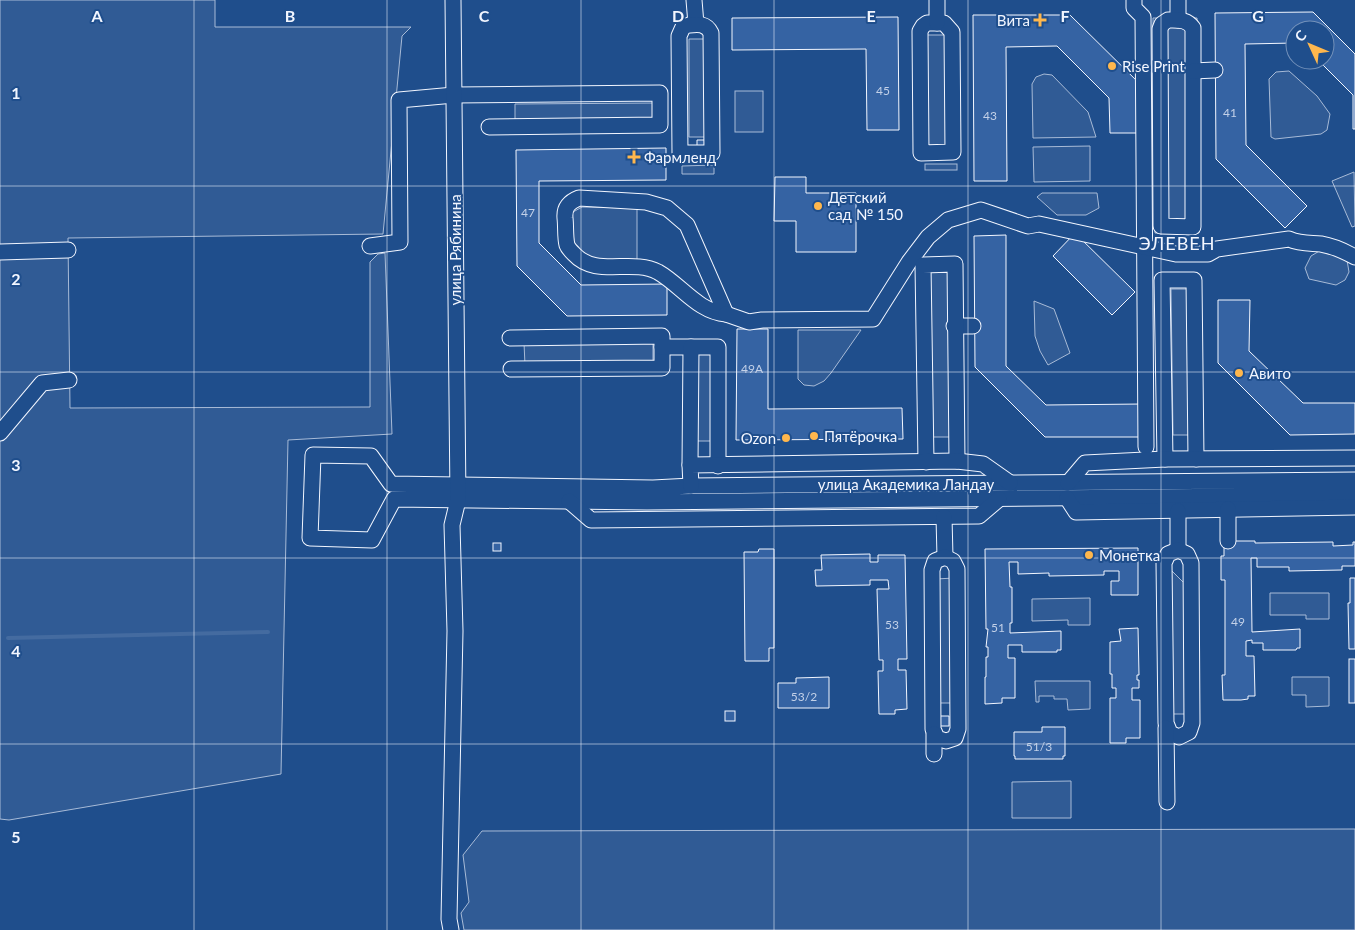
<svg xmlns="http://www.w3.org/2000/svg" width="1355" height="930" viewBox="0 0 1355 930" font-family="Lato,sans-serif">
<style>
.built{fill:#305b95;stroke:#a8bbd7}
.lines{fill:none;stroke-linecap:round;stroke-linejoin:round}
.stream{stroke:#446ba0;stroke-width:4}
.building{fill:#3563a3;stroke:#f2f6ff}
.minor-casing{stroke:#f2f6ff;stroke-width:17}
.minor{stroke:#1f4e8c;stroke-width:15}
.grid{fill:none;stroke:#f2f6ff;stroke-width:1;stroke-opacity:0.55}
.poi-dot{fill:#ffb74d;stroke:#1f4e8c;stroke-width:2}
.labels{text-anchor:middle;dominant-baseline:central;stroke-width:4;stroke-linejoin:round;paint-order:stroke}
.number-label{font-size:12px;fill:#c3d1e8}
.poi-label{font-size:15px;fill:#f2f6ff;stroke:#1f4e8c;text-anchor:start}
.street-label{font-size:15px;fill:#f2f6ff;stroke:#1f4e8c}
.quarter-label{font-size:18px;letter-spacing:1px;fill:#f2f6ff;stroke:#1f4e8c}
.grid-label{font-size:16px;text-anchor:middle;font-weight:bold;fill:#f2f6ff;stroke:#1f4e8c;stroke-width:4;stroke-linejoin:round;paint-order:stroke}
</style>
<rect width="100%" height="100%" fill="#1f4e8c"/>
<g class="built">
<polygon points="0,0 215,0 215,27 411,27 402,36 383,234 68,238 70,408 370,407 370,262 378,254 385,253 392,434 288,440 281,774 9,820 0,819"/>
<polygon points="1153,18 1197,18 1199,233 1155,233"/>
<polygon points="927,35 947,35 946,146 926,146"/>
<polygon points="689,39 707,39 708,137 689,137"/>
<polygon points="1289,71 1317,96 1330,114 1327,130 1321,134 1275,139 1271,137 1269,79 1276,72"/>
<polygon points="1044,74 1052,75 1088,112 1096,137 1033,138 1032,84 1036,77"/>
<rect x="735" y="91" width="28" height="41"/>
<polygon points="656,103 656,120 515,122 515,104"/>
<polygon points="1090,146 1090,181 1034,182 1033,147"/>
<rect x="925" y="164" width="32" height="6"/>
<polygon points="714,165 714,174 682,174 682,166"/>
<polygon points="1354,172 1355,226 1352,227 1332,181"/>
<polygon points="1042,193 1097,193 1099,208 1086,215 1057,215 1037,197"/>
<polygon points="582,207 637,208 637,261 596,261 573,247 569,221 573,212"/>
<polygon points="1321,250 1347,260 1349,272 1345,280 1336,285 1309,279 1305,268 1311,256"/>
<polygon points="930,271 950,271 950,437 931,437"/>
<polygon points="1171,289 1191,289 1193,435 1173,435"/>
<polygon points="1034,301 1054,309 1070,353 1048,365 1040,351 1035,336"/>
<polygon points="798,330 861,330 831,373 824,381 814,386 804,385 798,379"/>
<polygon points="653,341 653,363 525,365 524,343"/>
<polygon points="694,351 713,351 712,441 694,441"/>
<polygon points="1170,569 1188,587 1189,714 1171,714"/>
<polygon points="954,578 955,703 937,703 936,579"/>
<polygon points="1270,593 1329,593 1329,619 1306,619 1306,615 1270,615"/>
<polygon points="1090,598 1090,625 1068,625 1068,620 1032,621 1032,599"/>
<polygon points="1292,677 1329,677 1329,706 1306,707 1306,695 1292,695"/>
<polygon points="1035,681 1090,681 1090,709 1068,710 1067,699 1054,699 1054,696 1039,696 1039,702 1036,702"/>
<polygon points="1071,781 1071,818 1012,818 1012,782"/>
<polygon points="1355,829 1355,930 464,930 461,913 469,902 463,855 482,831"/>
</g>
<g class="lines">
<polyline class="stream" points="8,638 268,632"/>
</g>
<g class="building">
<polygon points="1313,12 1355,54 1355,129 1353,129 1353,95 1318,60 1325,60 1325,30 1295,30 1295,43 1245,44 1246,145 1307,206 1285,228 1216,159 1215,13"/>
<polygon points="973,15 1070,15 1141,85 1141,133 1110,133 1109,98 1057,46 1006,47 1007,181 974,181"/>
<polygon points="898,17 899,130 867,130 866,49 732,50 732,18"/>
<polygon points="697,140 706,140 707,150 697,150"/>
<polygon points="666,148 666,180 539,181 539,243 581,285 667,284 667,315 567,316 517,266 516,150"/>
<polygon points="775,177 806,177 806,193 856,193 856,252 796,252 796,221 774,221"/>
<polygon points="1075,233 1135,292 1112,315 1053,256"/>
<polygon points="1006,235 1006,366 1046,405 1142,404 1142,437 1045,437 975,367 974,236"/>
<polygon points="1218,300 1250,300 1249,351 1303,403 1355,403 1355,434 1290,435 1218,363"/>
<polygon points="737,329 768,329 768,409 902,408 903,439 736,440"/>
<polygon points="1224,541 1255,541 1255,543 1333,542 1333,546 1353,545 1353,542 1355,542 1355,566 1342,566 1342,570 1289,571 1289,567 1257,567 1257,558 1251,558 1252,632 1300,629 1300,648 1297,648 1296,650 1263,650 1263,643 1252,643 1252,640 1246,641 1246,656 1254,656 1255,696 1248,696 1248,699 1241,700 1223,700 1222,675 1225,675 1225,580 1221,580 1221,556 1224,556"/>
<rect x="493" y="543" width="8" height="8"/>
<polygon points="1138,548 1138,595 1111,595 1111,581 1119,581 1119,571 1104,571 1104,575 1049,576 1049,573 1018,574 1018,562 1009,562 1010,587 1012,587 1012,623 1010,623 1010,633 1061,631 1061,650 1057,650 1057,652 1022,652 1022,645 1008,645 1008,658 1015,658 1015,698 1002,698 1002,703 985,704 985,677 986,677 986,657 988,657 988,647 986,647 988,629 986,629 985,549"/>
<polygon points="759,549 774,549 774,648 769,648 769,661 745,661 744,552 758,552"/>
<polygon points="870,554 870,562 878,562 878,555 905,555 907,659 898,659 898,670 906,670 907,709 895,710 895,714 879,714 878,671 883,671 883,660 879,660 877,589 889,589 888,580 870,580 870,585 816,586 815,570 822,570 821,555"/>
<polygon points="1350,578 1355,578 1355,649 1349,649 1348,603 1350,603"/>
<polygon points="1138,628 1139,675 1137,675 1137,680 1139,680 1139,688 1132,688 1132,700 1140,700 1140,738 1126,738 1126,743 1110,743 1110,698 1116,698 1116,688 1112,688 1112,674 1110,674 1110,642 1121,641 1119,629"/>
<rect x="1349" y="659" width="6" height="44"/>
<polygon points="829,677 829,708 778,708 778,683 796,683 796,678"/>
<rect x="725" y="711" width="10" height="10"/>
<polygon points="939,716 949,716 949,726 940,726"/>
<polygon points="1042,727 1065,727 1065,756 1063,756 1063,759 1015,759 1015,756 1014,756 1014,732 1042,732"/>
</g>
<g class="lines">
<defs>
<g id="minor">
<polyline points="694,0 696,24"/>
<polyline points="1134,0 1134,8 1143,17 1146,447"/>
<polyline points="1178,0 1178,20"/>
<path d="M 1168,20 C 1179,20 1187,19 1193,28 L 1193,227 L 1161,226 L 1160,29 L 1162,24 Z"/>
<polygon points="927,23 944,23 952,32 953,152 921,153 920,31 923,26"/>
<polyline points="937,23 937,0"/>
<path d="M 689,25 C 698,24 706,23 711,33 L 712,153 L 680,153 L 679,36 L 683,27 Z"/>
<polyline points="1193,71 1215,70"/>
<path d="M 579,198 L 646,202 L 667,208 L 687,225 L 726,314 C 698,312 681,285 658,272 C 631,258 596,278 574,254 C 571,251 568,248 567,245 C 565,237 566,226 565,218 C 564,207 569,202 579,198 Z"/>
<polyline points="370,246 400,242 399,100 454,95 660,93 660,125 489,127"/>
<polyline points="0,252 68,250"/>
<path d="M 726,314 L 749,322 L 762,320 L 873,319 L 909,262 L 928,237 L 948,220 L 981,210 L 1028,226 L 1039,224 L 1176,254 L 1208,254 L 1217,249 L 1289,239 C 1300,244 1310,243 1321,244 C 1333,246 1344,251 1355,257"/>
<polyline points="954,326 973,326"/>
<polyline points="510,338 662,336 662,368 511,369"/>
<polyline points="662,347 691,347"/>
<polyline points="0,433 42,383 69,380"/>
<polyline points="1165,459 1162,280 1194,280 1196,459"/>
<polyline points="926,462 923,265 955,264 957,461"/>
<polyline points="690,465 691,347 718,347 718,466"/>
<polyline points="1355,480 691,486 653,488 391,484 371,456 313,455 310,538 372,540 394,499 647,502 1355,495"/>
<polyline points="1068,483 1085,463 1165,459 1355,458"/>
<polyline points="691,486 690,465 957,461 983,464 1010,483"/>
<polyline points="1067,498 1076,512 1355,507"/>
<polyline points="569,501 591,520 979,516 999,499"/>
<polyline points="1228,509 1228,541"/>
<polyline points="1178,511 1178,550"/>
<polyline points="944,517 945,557"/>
<polygon points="1178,550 1187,554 1191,563 1192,723 1189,732 1179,737 1170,733 1166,723 1164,563 1168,554"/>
<polygon points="945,557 953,561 957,569 958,729 955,738 946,741 937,738 933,729 932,570 935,561"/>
<polyline points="1166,728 1167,802"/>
<polyline points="934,754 934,734"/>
<polyline points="451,930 449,919 455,631 452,525 458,500 453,0"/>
</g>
</defs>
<use href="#minor" class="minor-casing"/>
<use href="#minor" class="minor"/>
</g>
<path class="grid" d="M 194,0 L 194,930M 387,0 L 387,930M 581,0 L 581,930M 774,0 L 774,930M 968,0 L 968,930M 1161,0 L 1161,930M 0,186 L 1355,186M 0,372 L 1355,372M 0,558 L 1355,558M 0,744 L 1355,744"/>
<g class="poi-dot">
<path d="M1037.5 12.5h5v5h5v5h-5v5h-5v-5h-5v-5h5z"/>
<circle cx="1112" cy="66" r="5"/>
<path d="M631.5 149.5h5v5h5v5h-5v5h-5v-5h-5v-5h5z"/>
<circle cx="818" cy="206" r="5"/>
<circle cx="1239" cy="373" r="5"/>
<circle cx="814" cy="436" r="5"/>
<circle cx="786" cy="438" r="5"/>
<circle cx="1089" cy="555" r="5"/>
</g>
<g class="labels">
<g class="number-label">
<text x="883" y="90">45</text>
<text x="1230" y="112">41</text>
<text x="990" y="115">43</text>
<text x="528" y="212">47</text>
<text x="752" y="368">49А</text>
<text x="1238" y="621">49</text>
<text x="892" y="624">53</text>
<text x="998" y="627">51</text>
<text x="804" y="696">53/2</text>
<text x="1039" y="746">51/3</text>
</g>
<g class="poi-label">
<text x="1030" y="20" text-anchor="end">Вита</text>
<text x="1122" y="66">Rise Print</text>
<text x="644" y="157">Фармленд</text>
<text x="828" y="197">Детский<tspan x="828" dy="17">сад № 150</tspan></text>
<text x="1249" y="373">Авито</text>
<text x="824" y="436">Пятёрочка</text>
<text x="776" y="438" text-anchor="end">Ozon</text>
<text x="1099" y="555">Монетка</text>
</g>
<g class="street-label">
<text transform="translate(455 250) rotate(-90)">улица Рябинина</text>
<text x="906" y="484">улица Академика Ландау</text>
</g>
<g class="quarter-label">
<text x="1177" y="243">ЭЛЕВЕН</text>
</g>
</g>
<g class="grid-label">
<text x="97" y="22">A</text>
<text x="290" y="22">B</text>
<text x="484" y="22">C</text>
<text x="678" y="22">D</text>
<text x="871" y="22">E</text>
<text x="1065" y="22">F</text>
<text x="1258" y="22">G</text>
<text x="16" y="99">1</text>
<text x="16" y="285">2</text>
<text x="16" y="471">3</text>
<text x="16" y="657">4</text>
<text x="16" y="843">5</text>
</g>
<g transform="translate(1310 45) rotate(314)"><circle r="24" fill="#1f4e8c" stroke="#7391ba"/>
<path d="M0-4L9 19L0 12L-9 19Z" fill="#ffb74d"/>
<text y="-8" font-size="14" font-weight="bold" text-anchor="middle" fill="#f2f6ff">С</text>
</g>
</svg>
